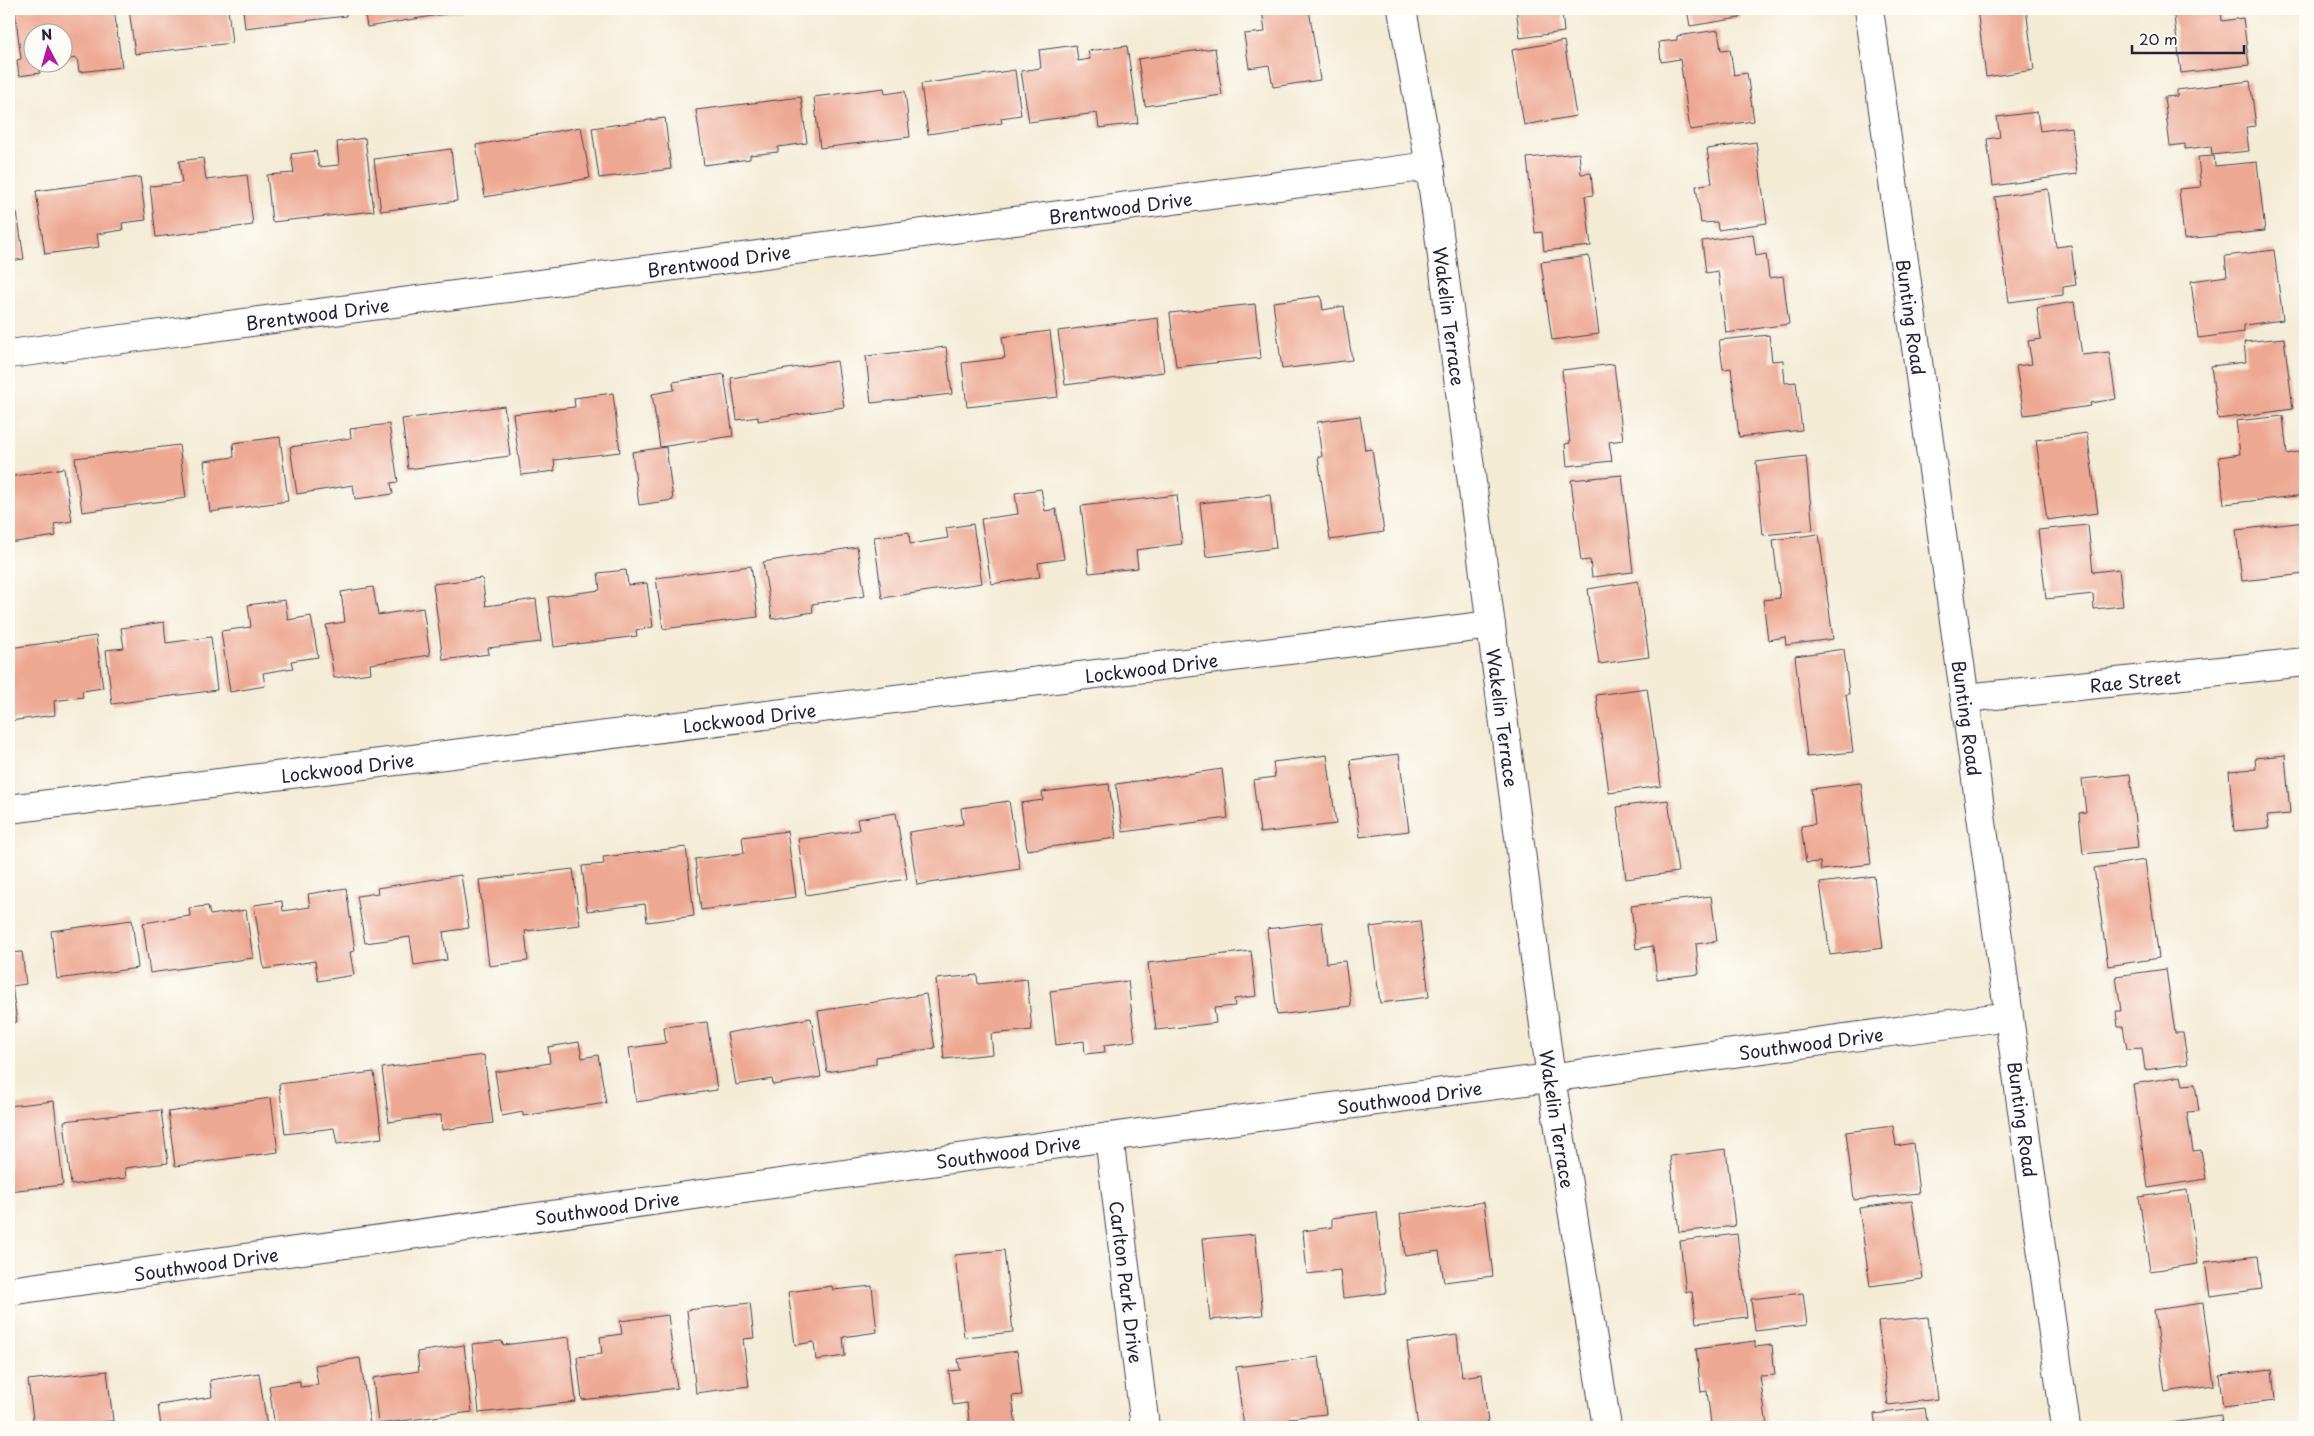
<svg xmlns="http://www.w3.org/2000/svg" width="2314" height="1436" viewBox="0 0 2314 1436" font-family="'Playpen Sans',sans-serif">
<style>
.building{fill:#eda893}
.lines{fill:none;stroke-linecap:round;stroke-linejoin:round}
.street-casing{stroke:#424052;stroke-width:30}
.secondary-casing{stroke:#424052;stroke-width:30}
.street{stroke:#fff;stroke-width:28}
.secondary{stroke:#fff;stroke-width:28}
.labels{text-anchor:middle;dominant-baseline:central;stroke-width:4;stroke-linejoin:round;paint-order:stroke}
.street-label{font-size:18px;fill:#22223b;stroke:#fdfcf7}
</style>
<rect width="100%" height="100%" fill="#fdfcf7"/>
<filter id="ink" filterUnits="userSpaceOnUse"><feTurbulence type="fractalNoise" baseFrequency=".02" numOctaves="2"/><feDisplacementMap in="SourceGraphic" scale="10" xChannelSelector="R" yChannelSelector="G"/><feConvolveMatrix kernelMatrix="1 2 1 2 8 2 1 2 1" color-interpolation-filters="sRGB"/></filter>
<filter id="wash" filterUnits="userSpaceOnUse"><feTurbulence type="fractalNoise" baseFrequency=".0096" numOctaves="4" result="noise"/><feDisplacementMap in="SourceGraphic" scale="20" xChannelSelector="R" yChannelSelector="G"/><feGaussianBlur stdDeviation="1.12" result="paint"/><feColorMatrix in="noise" values="0 0 0 0 0 0 0 0 0 0 0 0 0 0 0 0 0 1.4 0 .05"/><feComposite in="paint" operator="in"/></filter>
<g filter="url(#wash)">
<rect width="100%" height="100%" fill="#f4ebd5"/>
<g id="blocks">
<g class="building">
<polygon points="35,9 114,9 122,67 79,72 77,58 62,60 62,32 32,32 32,62 38,62 40,73 19,76 17,60 21,59 15,11"/>
<polygon points="129,9 228,9 232,43 135,54"/>
<polygon points="243,9 346,9 346,16 245,28"/>
<polygon points="364,9 462,9 462,11 367,27"/>
<polygon points="1273,9 1309,9 1320,80 1273,87 1269,65 1249,68 1244,34 1265,32 1262,10"/>
<polygon points="1516,9 1566,9 1566,12 1562,12 1564,32 1520,38"/>
<polygon points="1687,9 1739,9 1740,18 1690,26"/>
<polygon points="1977,9 2026,9 2034,70 1986,77"/>
<polygon points="2173,9 2221,9 2222,21 2243,18 2249,65 2181,73"/>
<polygon points="1718,30 1721,50 1730,49 1734,75 1747,73 1754,121 1690,130 1680,59 1661,62 1659,42 1677,40 1677,36"/>
<polygon points="1564,41 1576,116 1524,125 1512,50"/>
<polygon points="1076,45 1078,61 1090,59 1088,51 1127,46 1138,123 1099,128 1097,113 1029,122 1021,71 1041,68 1039,50"/>
<polygon points="1215,48 1222,95 1145,106 1138,59"/>
<polygon points="1015,70 1021,115 1001,118 1002,123 928,134 921,84"/>
<polygon points="2250,81 2256,126 2246,127 2249,151 2212,155 2211,146 2185,149 2185,144 2170,146 2164,97 2177,96 2177,90"/>
<polygon points="884,88 885,94 905,91 910,137 820,148 814,97"/>
<polygon points="801,97 807,143 778,147 778,152 750,155 750,159 704,165 696,110"/>
<polygon points="2037,112 2040,131 2071,127 2077,174 1993,186 1987,139 2000,137 1997,117"/>
<polygon points="665,118 671,169 599,178 592,128"/>
<polygon points="581,127 590,178 485,197 476,145"/>
<polygon points="365,138 374,211 272,222 267,175 294,173 291,154 316,151 319,167 339,165 337,142"/>
<polygon points="1756,142 1767,223 1718,230 1717,222 1701,223 1696,186 1712,183 1707,149"/>
<polygon points="451,149 457,201 381,211 374,159"/>
<polygon points="1579,153 1581,174 1591,173 1593,195 1585,196 1591,246 1544,251 1542,232 1535,233 1527,158"/>
<polygon points="2214,156 2215,166 2257,162 2265,231 2184,239 2179,189 2201,187 2198,157"/>
<polygon points="203,158 206,180 247,175 253,225 156,237 150,186 182,183 179,161"/>
<polygon points="140,177 146,220 122,223 123,230 97,234 99,247 45,254 36,191"/>
<polygon points="2048,189 2056,247 2071,245 2076,285 2063,287 2063,295 2009,302 1995,197"/>
<polygon points="17,212 24,259 9,261 9,213"/>
<polygon points="1753,234 1756,256 1766,254 1769,278 1783,276 1789,324 1726,333 1718,271 1706,273 1702,241"/>
<polygon points="2274,250 2283,320 2244,325 2244,332 2198,338 2191,281 2227,276 2225,256"/>
<polygon points="1589,256 1599,334 1552,340 1541,262"/>
<polygon points="1321,296 1323,310 1344,306 1352,360 1282,369 1273,302"/>
<polygon points="2074,302 2082,355 2109,352 2116,399 2090,403 2091,406 2024,415 2016,366 2032,364 2028,341 2041,339 2037,308"/>
<polygon points="1255,304 1261,358 1176,367 1170,313"/>
<polygon points="1158,318 1164,372 1065,385 1058,331"/>
<polygon points="1050,331 1058,397 967,407 962,363 1005,358 1002,337"/>
<polygon points="1769,335 1772,361 1783,360 1785,383 1796,382 1802,430 1739,437 1731,368 1723,369 1719,340"/>
<polygon points="2284,338 2293,409 2218,419 2211,366 2246,362 2244,342"/>
<polygon points="946,347 952,394 871,403 866,356"/>
<polygon points="837,361 844,407 758,421 758,417 737,420 731,378"/>
<polygon points="1614,364 1623,440 1609,442 1612,461 1567,466 1565,444 1570,443 1562,370"/>
<polygon points="724,374 733,436 660,447 652,394 674,390 673,382"/>
<polygon points="613,393 620,452 554,460 555,471 521,475 513,414 575,407 574,398"/>
<polygon points="504,406 510,456 408,469 402,419"/>
<polygon points="1360,416 1365,450 1372,449 1384,532 1330,540 1318,457 1322,457 1317,422"/>
<polygon points="2283,416 2287,454 2303,451 2305,495 2224,504 2219,457 2240,454 2236,421"/>
<polygon points="389,424 398,482 391,483 393,494 355,499 353,485 297,494 290,447 351,438 350,429"/>
<polygon points="2087,433 2098,513 2047,520 2036,440"/>
<polygon points="280,437 288,501 210,512 204,461 234,457 233,443"/>
<polygon points="179,445 186,498 82,512 75,458"/>
<polygon points="666,447 673,500 639,505 632,452"/>
<polygon points="1806,456 1813,530 1763,535 1756,462"/>
<polygon points="64,468 72,521 54,524 56,536 9,543 9,477"/>
<polygon points="1622,475 1633,572 1592,577 1590,560 1581,561 1571,480"/>
<polygon points="1041,489 1045,511 1056,509 1064,559 1038,563 1040,577 991,584 981,519 1018,514 1015,493"/>
<polygon points="1177,495 1182,544 1136,550 1138,568 1089,573 1081,506"/>
<polygon points="1270,495 1276,548 1206,557 1200,503"/>
<polygon points="2305,522 2305,574 2242,581 2236,530"/>
<polygon points="973,524 982,583 882,598 874,537 909,532 910,544 948,538 946,528"/>
<polygon points="2088,525 2093,572 2119,569 2123,606 2094,609 2093,594 2046,599 2038,530"/>
<polygon points="1819,534 1833,639 1786,645 1785,637 1768,640 1763,600 1780,598 1773,540"/>
<polygon points="857,547 865,596 812,604 813,612 772,619 763,562"/>
<polygon points="751,566 758,617 663,629 656,578"/>
<polygon points="626,570 628,585 647,583 653,627 636,630 637,636 554,647 548,597 600,590 598,573"/>
<polygon points="482,578 486,606 536,599 541,642 488,648 489,654 443,660 433,584"/>
<polygon points="1638,581 1649,657 1599,664 1588,589"/>
<polygon points="373,587 378,615 423,608 430,655 370,664 371,673 334,678 326,625 345,622 341,592"/>
<polygon points="285,600 288,620 311,616 318,657 291,661 293,668 263,673 265,686 230,692 221,631 251,627 248,605"/>
<polygon points="164,622 166,643 211,637 217,690 112,704 106,650 124,648 121,628"/>
<polygon points="96,636 103,688 82,691 83,697 54,701 55,715 10,721 9,648"/>
<polygon points="1844,649 1849,694 1846,694 1853,752 1807,757 1795,656"/>
<polygon points="1647,688 1661,786 1609,793 1596,695"/>
<polygon points="1399,754 1409,831 1360,837 1350,760"/>
<polygon points="1327,755 1336,824 1260,833 1253,780 1275,777 1273,762"/>
<polygon points="2285,755 2290,814 2267,816 2269,828 2234,831 2229,771 2256,769 2255,758"/>
<polygon points="1222,769 1228,818 1123,832 1116,784"/>
<polygon points="2130,774 2138,848 2083,854 2079,813 2086,812 2082,779"/>
<polygon points="1861,783 1871,864 1821,870 1820,862 1806,863 1801,826 1815,824 1811,789"/>
<polygon points="1109,784 1116,838 1027,850 1021,803 1043,800 1042,792"/>
<polygon points="1668,800 1678,872 1626,879 1617,807"/>
<polygon points="1009,801 1020,869 917,885 909,832 963,824 961,808"/>
<polygon points="896,813 907,879 806,895 798,839 859,830 857,819"/>
<polygon points="787,831 796,897 701,910 695,859 744,853 742,837"/>
<polygon points="686,847 694,916 647,922 645,904 587,911 582,866 604,864 603,857"/>
<polygon points="2145,860 2159,958 2108,966 2094,868"/>
<polygon points="573,869 580,925 525,931 528,961 489,966 479,880"/>
<polygon points="461,875 469,928 443,932 447,960 414,965 410,937 365,943 357,896 378,893 377,888"/>
<polygon points="1874,876 1883,948 1830,955 1820,883"/>
<polygon points="346,888 355,951 350,952 354,975 318,981 315,961 264,969 254,905 282,901 283,911 310,907 308,894"/>
<polygon points="1711,896 1717,941 1696,944 1699,974 1657,979 1653,946 1636,949 1631,906"/>
<polygon points="208,906 210,915 246,910 253,958 150,973 143,923 190,916 189,908"/>
<polygon points="132,920 138,968 57,979 51,931"/>
<polygon points="1420,921 1429,997 1380,1003 1370,927"/>
<polygon points="1322,922 1326,963 1345,961 1351,1006 1277,1015 1267,929"/>
<polygon points="1251,951 1256,996 1234,999 1235,1006 1214,1008 1216,1023 1156,1030 1148,963"/>
<polygon points="22,952 26,984 12,986 17,1022 9,1023 9,953"/>
<polygon points="2166,969 2175,1033 2183,1033 2188,1064 2145,1070 2142,1048 2127,1049 2123,1027 2118,1027 2116,1011 2121,1011 2116,976"/>
<polygon points="977,975 978,984 1027,979 1032,1030 991,1034 993,1054 944,1059 936,979"/>
<polygon points="1128,981 1135,1041 1104,1045 1105,1052 1085,1054 1084,1041 1056,1045 1050,991"/>
<polygon points="926,994 935,1048 876,1057 876,1064 827,1072 818,1011"/>
<polygon points="811,1018 821,1077 773,1085 772,1079 736,1085 727,1033"/>
<polygon points="707,1022 717,1090 636,1102 629,1048 666,1043 664,1027"/>
<polygon points="579,1042 582,1058 598,1055 606,1103 523,1116 523,1112 502,1116 495,1072 550,1063 548,1047"/>
<polygon points="484,1055 493,1123 442,1130 441,1115 389,1122 382,1068"/>
<polygon points="374,1072 382,1138 337,1144 334,1128 285,1134 279,1084"/>
<polygon points="2181,1076 2183,1085 2195,1084 2199,1111 2187,1112 2193,1151 2201,1150 2206,1179 2148,1188 2133,1084"/>
<polygon points="271,1098 278,1152 175,1166 168,1112"/>
<polygon points="54,1101 63,1185 9,1191 9,1106"/>
<polygon points="161,1110 168,1163 125,1168 126,1178 71,1185 64,1121"/>
<polygon points="1893,1126 1896,1146 1913,1143 1919,1193 1854,1200 1846,1132"/>
<polygon points="1726,1149 1735,1226 1679,1232 1670,1156"/>
<polygon points="2187,1190 2198,1264 2150,1271 2139,1197"/>
<polygon points="1912,1201 1923,1279 1870,1286 1859,1208"/>
<polygon points="1484,1202 1493,1276 1444,1282 1439,1251 1405,1256 1400,1214"/>
<polygon points="1377,1212 1386,1293 1343,1298 1340,1270 1307,1274 1303,1231 1332,1227 1332,1218"/>
<polygon points="1255,1234 1263,1315 1210,1320 1202,1239"/>
<polygon points="1737,1234 1747,1317 1696,1323 1692,1292 1686,1292 1680,1241"/>
<polygon points="1004,1250 1013,1332 964,1337 955,1255"/>
<polygon points="2258,1256 2262,1289 2210,1296 2205,1262"/>
<polygon points="832,1286 833,1290 872,1286 877,1332 843,1337 845,1356 816,1360 814,1342 795,1345 788,1292"/>
<polygon points="1803,1293 1807,1325 1755,1331 1751,1299"/>
<polygon points="750,1303 754,1338 743,1339 749,1386 696,1393 687,1310"/>
<polygon points="2203,1303 2214,1385 2165,1392 2154,1310"/>
<polygon points="668,1315 677,1388 582,1400 577,1357 602,1354 600,1337 622,1334 620,1321"/>
<polygon points="1928,1317 1938,1399 1888,1405 1878,1322"/>
<polygon points="1457,1335 1462,1377 1482,1374 1488,1423 1458,1427 1418,1427 1407,1342"/>
<polygon points="569,1337 576,1402 479,1413 472,1344 502,1341 503,1345"/>
<polygon points="1755,1341 1755,1347 1772,1345 1775,1375 1760,1376 1767,1427 1717,1427 1717,1423 1711,1424 1707,1391 1701,1392 1696,1349"/>
<polygon points="464,1345 472,1412 378,1424 373,1378 419,1371 417,1352"/>
<polygon points="1017,1351 1022,1395 1012,1396 1016,1427 970,1427 967,1403 953,1405 949,1371 960,1370 958,1359"/>
<polygon points="1319,1357 1326,1414 1289,1418 1290,1427 1244,1427 1236,1367"/>
<polygon points="360,1358 370,1424 350,1427 275,1427 269,1386 300,1381 300,1387 318,1385 315,1365"/>
<polygon points="2272,1369 2275,1401 2223,1407 2219,1375"/>
<polygon points="107,1371 113,1421 63,1427 34,1427 28,1380"/>
<polygon points="259,1373 267,1427 161,1427 158,1405 212,1397 210,1380"/>
<polygon points="1925,1408 1928,1427 1876,1427 1874,1414"/>
<polygon points="2221,1416 2222,1427 2171,1427 2170,1423"/>
</g>
</g>
</g>
<g filter="url(#ink)">
<use href="#blocks" fill-opacity="0" stroke="#424052" stroke-width="1"/>
<g class="lines">
<defs>
<g id="street">
<path id="s1" d="M 1402,9 L 1430,166 L 1551,1078 L 1607,1427"/>
<path id="s2" d="M 9,354 L 1430,166"/>
<path id="s3" d="M 1966,698 L 2305,662"/>
<path id="s4" d="M 9,809 L 1491,625"/>
<path id="s5" d="M 1109,1137 L 1145,1427"/>
<path id="s6" d="M 9,1291 L 1109,1137 L 2009,1016"/>
</g>
<g id="secondary">
<path id="s7" d="M 1869,9 L 2066,1427"/>
</g>
</defs>
<use href="#street" class="street-casing"/>
<use href="#secondary" class="secondary-casing"/>
<use href="#street" class="street"/>
<use href="#secondary" class="secondary"/>
</g>
</g>
<g class="labels">
<g class="street-label">
<text stroke="none"><textPath href="#s2" startOffset="1121">Brentwood Drive</textPath></text>
<text stroke="none"><textPath href="#s2" startOffset="716">Brentwood Drive</textPath></text>
<text stroke="none"><textPath href="#s2" startOffset="311">Brentwood Drive</textPath></text>
<text stroke="none"><textPath href="#s1" startOffset="311">Wakelin Terrace</textPath></text>
<text stroke="none"><textPath href="#s7" startOffset="311">Bunting Road</textPath></text>
<text stroke="none"><textPath href="#s4" startOffset="1151">Lockwood Drive</textPath></text>
<text stroke="none"><textPath href="#s3" startOffset="170">Rae Street</textPath></text>
<text stroke="none"><textPath href="#s4" startOffset="746">Lockwood Drive</textPath></text>
<text stroke="none"><textPath href="#s1" startOffset="716">Wakelin Terrace</textPath></text>
<text stroke="none"><textPath href="#s7" startOffset="716">Bunting Road</textPath></text>
<text stroke="none"><textPath href="#s4" startOffset="341">Lockwood Drive</textPath></text>
<text stroke="none"><textPath href="#s6" startOffset="1819">Southwood Drive</textPath></text>
<text stroke="none"><textPath href="#s6" startOffset="1414">Southwood Drive</textPath></text>
<text stroke="none"><textPath href="#s1" startOffset="1121">Wakelin Terrace</textPath></text>
<text stroke="none"><textPath href="#s7" startOffset="1121">Bunting Road</textPath></text>
<text stroke="none"><textPath href="#s6" startOffset="1009">Southwood Drive</textPath></text>
<text stroke="none"><textPath href="#s6" startOffset="604">Southwood Drive</textPath></text>
<text stroke="none"><textPath href="#s6" startOffset="199">Southwood Drive</textPath></text>
<text stroke="none"><textPath href="#s5" startOffset="146">Carlton Park Drive</textPath></text>
</g>
</g>
<rect width="2314" height="1436" fill="none" stroke="#fdfcf7" stroke-width="30"/>
<g transform="translate(48 48) rotate(354)"><circle r="24" fill="#fdfcf7" stroke="#a5a5ac"/>
<path d="M0-4L9 19L0 12L-9 19Z" fill="#b5179e"/>
<text y="-8" font-size="14" font-weight="bold" text-anchor="middle" fill="#22223b">N</text>
</g>
<path d="M2132 45v8h112v-8" fill="none" stroke="#22223b" stroke-width="2.5"/>
<text x="2139" y="45" font-size="15" fill="#22223b" stroke="#fdfcf7" stroke-width="4" paint-order="stroke">20 m</text>
</svg>
